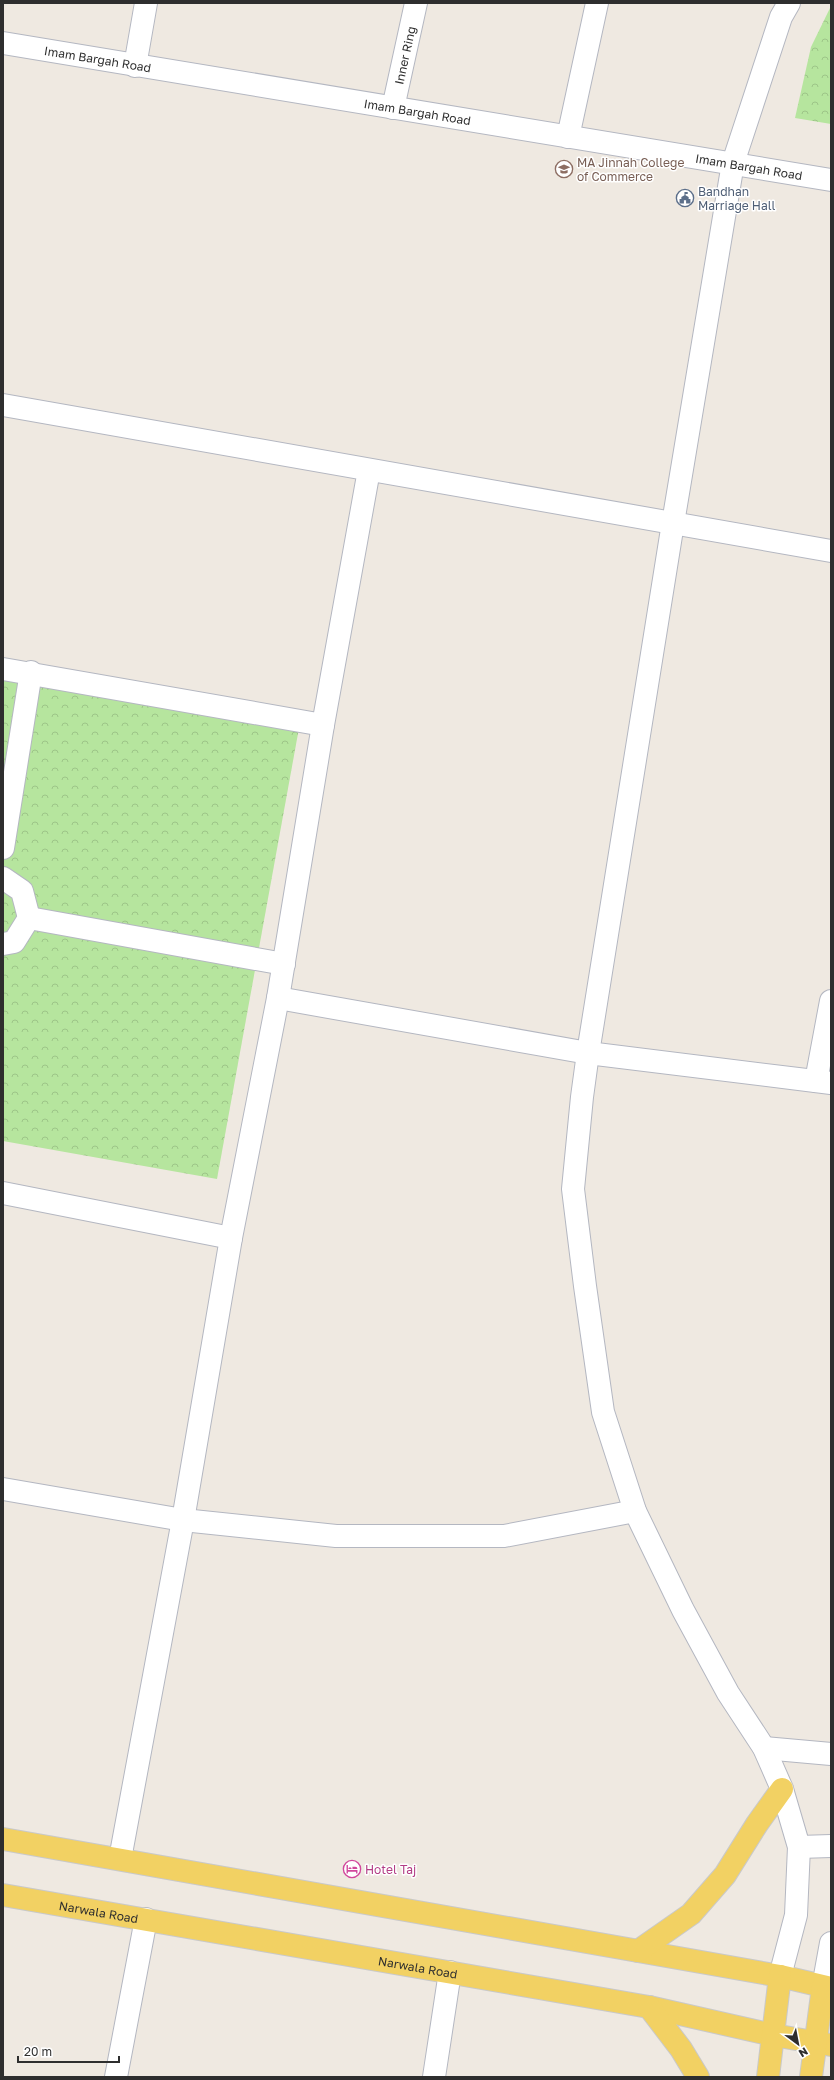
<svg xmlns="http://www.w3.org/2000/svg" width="834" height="2080" viewBox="0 0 834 2080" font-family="'Golos Text',sans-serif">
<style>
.forest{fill:url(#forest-crowns)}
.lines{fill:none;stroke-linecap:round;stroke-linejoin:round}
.minor-casing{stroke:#b4b7c1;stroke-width:24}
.major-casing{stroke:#c9c9c9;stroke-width:24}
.minor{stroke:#fff;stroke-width:22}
.major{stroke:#f2d163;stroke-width:22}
.labels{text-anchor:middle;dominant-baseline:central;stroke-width:3;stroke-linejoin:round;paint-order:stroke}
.street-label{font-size:12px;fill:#2e2e2e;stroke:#fff}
.education-label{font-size:12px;fill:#785e54;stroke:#fff;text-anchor:start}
.service-label{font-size:12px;fill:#4e5e75;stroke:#fff;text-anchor:start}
.hotel-label{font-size:12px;fill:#b23c85;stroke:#fff;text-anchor:start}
</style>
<defs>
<pattern id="forest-crowns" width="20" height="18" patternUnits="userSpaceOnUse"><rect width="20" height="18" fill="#b6e59e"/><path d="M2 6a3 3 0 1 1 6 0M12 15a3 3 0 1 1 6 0" fill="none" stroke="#9dc588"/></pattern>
</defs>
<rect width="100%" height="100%" fill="#efe9e1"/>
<g class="forest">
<polygon points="831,6 831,124 795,118 811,47"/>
<polygon points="3,665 301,717 217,1179 3,1141"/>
</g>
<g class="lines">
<defs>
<g id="minor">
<path id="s1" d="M 3,43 L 831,180"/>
<polyline points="135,66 146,3"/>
<path id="s2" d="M 393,108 L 416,3"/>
<polyline points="568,137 597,3"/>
<polyline points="3,405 831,551"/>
<polyline points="3,669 323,725"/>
<polyline points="3,848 31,672"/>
<polyline points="3,878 22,891 29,918 14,942 3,944"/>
<polyline points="29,918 284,964"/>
<polyline points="278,998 588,1053 831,1083"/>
<polyline points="816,1081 831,1001"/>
<polyline points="3,1193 231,1238"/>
<polyline points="3,1489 183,1520 336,1536 504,1536 635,1511"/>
<polyline points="764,1748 831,1754"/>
<polyline points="799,1847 831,1846"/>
<polyline points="120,1859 183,1520 231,1238 278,998 323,725 369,470"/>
<polyline points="780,1976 796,1915 799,1847 782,1789 764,1748 728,1693 683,1610 635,1511 603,1412 585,1286 573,1189 582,1097 588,1053 673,523 733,163 781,17 789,3"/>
<polyline points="823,1987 831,1943"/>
<polyline points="116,2077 146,1919"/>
<polyline points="434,2077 450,1972"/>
</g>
<g id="major">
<polyline points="3,1839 780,1976 831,1988"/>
<path id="s3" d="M 3,1895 L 649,2007 L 773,2035 L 831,2045"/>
<polyline points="638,1951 691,1914 725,1875 757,1824 782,1789"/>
<polyline points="649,2007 681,2049 698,2077"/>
<polyline points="768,2077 780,1976"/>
<polyline points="811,2077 823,1987"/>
</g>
</defs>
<use href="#minor" class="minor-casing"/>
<use href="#major" class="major-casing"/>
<use href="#minor" class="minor"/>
<use href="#major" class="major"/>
</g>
<defs>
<symbol id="university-ring" viewBox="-11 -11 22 22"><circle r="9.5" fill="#fff" stroke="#8d6e63" stroke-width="1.5"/><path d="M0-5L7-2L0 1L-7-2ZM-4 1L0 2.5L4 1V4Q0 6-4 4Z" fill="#8d6e63"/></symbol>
<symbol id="civic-ring" viewBox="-11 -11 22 22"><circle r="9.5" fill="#fff" stroke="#5c6f8a" stroke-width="1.5"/><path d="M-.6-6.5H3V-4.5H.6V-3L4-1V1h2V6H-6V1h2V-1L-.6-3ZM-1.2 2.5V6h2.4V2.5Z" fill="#5c6f8a"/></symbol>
<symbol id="hotel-ring" viewBox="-11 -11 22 22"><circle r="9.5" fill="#fff" stroke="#d1479c" stroke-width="1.5"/><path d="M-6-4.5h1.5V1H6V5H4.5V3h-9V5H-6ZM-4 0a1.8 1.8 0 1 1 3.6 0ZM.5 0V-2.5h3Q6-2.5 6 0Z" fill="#d1479c"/></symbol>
</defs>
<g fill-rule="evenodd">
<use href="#university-ring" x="554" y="159" width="20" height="20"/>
<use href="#civic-ring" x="675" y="188" width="20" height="20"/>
<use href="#hotel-ring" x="342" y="1859" width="20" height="20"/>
</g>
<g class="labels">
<g class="street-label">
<text stroke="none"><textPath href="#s2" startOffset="54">Inner Ring</textPath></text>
<text stroke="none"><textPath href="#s1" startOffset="96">Imam Bargah Road</textPath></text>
<text stroke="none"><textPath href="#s1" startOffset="420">Imam Bargah Road</textPath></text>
<text stroke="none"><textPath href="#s1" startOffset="756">Imam Bargah Road</textPath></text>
<text stroke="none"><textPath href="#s3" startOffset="97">Narwala Road</textPath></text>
<text stroke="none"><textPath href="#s3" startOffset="421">Narwala Road</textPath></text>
</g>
<g class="education-label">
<text x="577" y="162">MA Jinnah College<tspan x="577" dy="14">of Commerce</tspan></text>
</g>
<g class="service-label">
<text x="698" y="191">Bandhan<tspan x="698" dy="14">Marriage Hall</tspan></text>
</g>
<g class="hotel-label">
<text x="365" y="1869">Hotel Taj</text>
</g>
</g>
<rect width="834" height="2080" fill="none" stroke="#2e2e2e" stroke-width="8"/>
<g transform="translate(798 2044) rotate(148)" stroke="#ffffff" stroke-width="3" paint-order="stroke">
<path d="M0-3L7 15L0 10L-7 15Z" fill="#2e2e2e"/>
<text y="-6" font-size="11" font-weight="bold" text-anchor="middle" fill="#2e2e2e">N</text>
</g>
<path d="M18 2056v6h101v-6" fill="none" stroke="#2e2e2e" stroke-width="2"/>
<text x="24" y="2056" font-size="12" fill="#2e2e2e" stroke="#ffffff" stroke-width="3" paint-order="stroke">20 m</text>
</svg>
